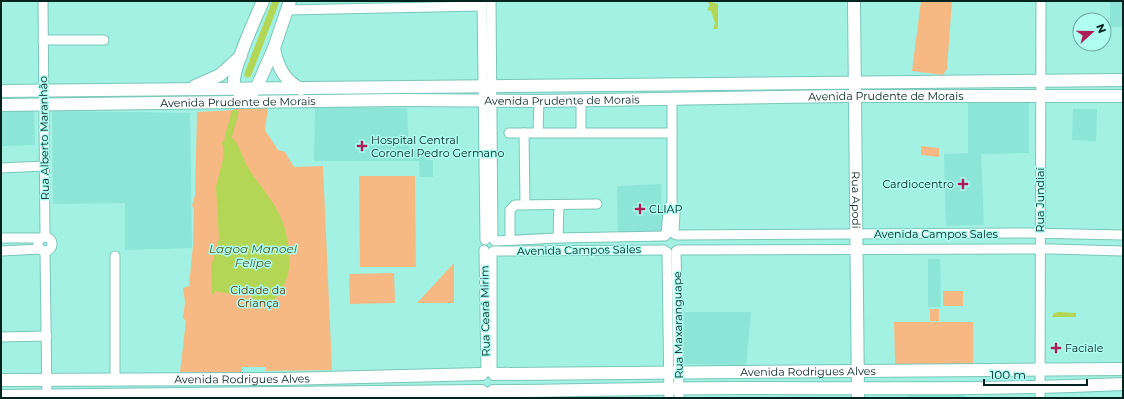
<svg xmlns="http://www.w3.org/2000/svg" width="1124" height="399" viewBox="0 0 1124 399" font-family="Montserrat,sans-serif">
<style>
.built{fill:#8ce5d7}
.green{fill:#f6b983}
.water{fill:#b3d657}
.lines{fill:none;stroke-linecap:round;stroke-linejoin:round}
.canal{stroke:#b3d657;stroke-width:7}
.minor-casing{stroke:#79c7ba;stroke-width:11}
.major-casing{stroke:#79c7ba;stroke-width:14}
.minor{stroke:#fff;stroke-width:9}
.major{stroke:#fff;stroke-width:12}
.poi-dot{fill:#ad1f59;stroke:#affef1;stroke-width:1.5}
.labels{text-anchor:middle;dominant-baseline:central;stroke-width:3;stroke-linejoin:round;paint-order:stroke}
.street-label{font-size:11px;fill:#022420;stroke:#affef1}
.poi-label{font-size:11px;fill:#022420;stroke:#affef1;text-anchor:start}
.park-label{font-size:11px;fill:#573208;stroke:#affef1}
.water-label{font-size:12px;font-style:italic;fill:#4d5c2a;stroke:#affef1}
</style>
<rect width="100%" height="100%" fill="#a2f1e3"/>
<g class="built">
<rect x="1110" y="1" width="13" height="26"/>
<polygon points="968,102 1029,102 1029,153 981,154 984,225 946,226 944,154 968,153"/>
<polygon points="315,107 407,108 409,150 427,150 427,160 433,160 433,177 420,177 419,161 314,161"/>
<polygon points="34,109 35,145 1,146 1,110"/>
<polygon points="1073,109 1097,109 1096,141 1072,140"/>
<polygon points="52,111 190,113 192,248 125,250 125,203 53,204"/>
<polygon points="661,184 663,233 618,234 617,186"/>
<polygon points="928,259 940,259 941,307 928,307"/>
<polygon points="683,312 751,312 746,365 684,364"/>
<polygon points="965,393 965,398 908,398 908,394"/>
</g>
<g class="green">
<polygon points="921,1 952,1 947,69 943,75 912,71"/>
<polygon points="234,106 268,108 265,130 278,150 285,152 294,167 323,166 332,370 266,371 266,367 242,367 242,373 180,372 186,321 183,318 185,302 183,288 189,286 193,245 194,209 192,206 195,195 197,112 234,110"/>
<polygon points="921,146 939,148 939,157 921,155"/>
<polygon points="359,176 415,176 416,267 360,267"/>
<polygon points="454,263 454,303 417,303"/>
<polygon points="394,273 395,303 350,304 349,274"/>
<rect x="943" y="291" width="20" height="15"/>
<rect x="930" y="309" width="9" height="12"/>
<polygon points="894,322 973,322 973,364 895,364"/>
</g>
<g class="water">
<polygon points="707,1 718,4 718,29 713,29 715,23 711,11 707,10 710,5"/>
<path d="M 228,138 L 234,139 C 240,148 243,159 249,169 C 261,188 279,206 285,229 C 288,241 291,256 289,268 C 286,290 269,319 248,293 L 231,294 L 215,291 L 214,294 L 212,294 L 211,267 L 219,239 L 216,187 L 224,155 L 222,142 Z"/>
<polygon points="1059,312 1076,313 1076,317 1052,317 1054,313"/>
</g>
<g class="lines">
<g class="canal">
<polyline points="248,74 276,1"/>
<polyline points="228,138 235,113"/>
</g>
<defs>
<g id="minor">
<polyline points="43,1 45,237"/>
<polyline points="482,1 485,240"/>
<polyline points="491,1 493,239"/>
<polyline points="287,10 482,6"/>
<polyline points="43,40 104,40"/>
<polyline points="672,99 672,202 675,212 674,234"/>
<polyline points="581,101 581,132"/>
<polyline points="538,132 539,101"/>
<polyline points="509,133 672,133"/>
<polyline points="524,133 525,205"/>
<polyline points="1,168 44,166"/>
<polyline points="666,235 668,211 672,202"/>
<polyline points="677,235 1027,233 1123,235"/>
<circle cx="45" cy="244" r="7"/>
<polyline points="1,238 41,238"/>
<polyline points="558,238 559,205"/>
<polyline points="510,240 510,210 515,205 597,204"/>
<polyline points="495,241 558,238 665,236"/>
<polyline points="484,250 486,372"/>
<polyline points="678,250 1052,249 1123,251"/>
<polyline points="1,251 41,249"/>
<polyline points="45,251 47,398"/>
<polyline points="494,251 664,250"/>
<polyline points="676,251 679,398"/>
<polyline points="492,252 492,373"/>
<polyline points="667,252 669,398"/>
<polyline points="1,337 47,336"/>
<polyline points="115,380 115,256"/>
<polyline points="486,392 489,398"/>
<polyline points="1040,398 1041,1"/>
</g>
<g id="major">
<path id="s1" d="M 854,1 L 858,398"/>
<path d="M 274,48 C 277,66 284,81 301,89"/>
<polyline points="195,86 220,75 241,56"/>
<polyline points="1,91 1123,80"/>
<polyline points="251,93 256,89 274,48 290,1"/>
<path d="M 241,94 C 237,91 235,89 234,84 C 232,69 256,17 263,1"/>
<path id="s2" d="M 1,105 L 400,100 L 539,101 L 845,96 L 1123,96"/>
<path id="s3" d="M 494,374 L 1123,369"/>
<path id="s4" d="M 1,380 L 283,379 L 482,374"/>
<path d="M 493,391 C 576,391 658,388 740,388 C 868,388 996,390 1123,384"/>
<polyline points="1,396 482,391"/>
</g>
</defs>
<use href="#minor" class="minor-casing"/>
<use href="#major" class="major-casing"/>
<use href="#minor" class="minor"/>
<use href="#major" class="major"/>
</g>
<g class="poi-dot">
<path d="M360 140h4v4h4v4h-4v4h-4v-4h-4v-4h4z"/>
<path d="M961 178h4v4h4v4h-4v4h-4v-4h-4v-4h4z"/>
<path d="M638 203h4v4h4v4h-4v4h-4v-4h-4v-4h4z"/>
<path d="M1054 342h4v4h4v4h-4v4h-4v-4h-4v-4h4z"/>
</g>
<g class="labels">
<g class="street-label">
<text stroke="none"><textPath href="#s2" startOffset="885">Avenida Prudente de Morais</textPath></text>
<text stroke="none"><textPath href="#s2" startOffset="561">Avenida Prudente de Morais</textPath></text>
<text stroke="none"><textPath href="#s2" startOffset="237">Avenida Prudente de Morais</textPath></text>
<text transform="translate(44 138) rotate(-91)">Rua Alberto Maranhão</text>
<text stroke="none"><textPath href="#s1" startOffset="199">Rua Apodi</textPath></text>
<text transform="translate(1040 200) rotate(-90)">Rua Jundiaí</text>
<text x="936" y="234">Avenida Campos Sales</text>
<text transform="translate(579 250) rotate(-1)">Avenida Campos Sales</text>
<text transform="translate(485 311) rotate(-91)">Rua Ceará Mirim</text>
<text transform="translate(678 325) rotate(-91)">Rua Maxaranguape</text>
<text stroke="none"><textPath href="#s3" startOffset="314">Avenida Rodrigues Alves</textPath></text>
<text stroke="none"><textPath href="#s4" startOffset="241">Avenida Rodrigues Alves</textPath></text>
</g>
<g class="poi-label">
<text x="371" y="140">Hospital Central<tspan x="371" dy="13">Coronel Pedro Germano</tspan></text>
<text x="954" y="184" text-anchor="end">Cardiocentro</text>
<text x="649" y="209">CLIAP</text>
<text x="1065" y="348">Faciale</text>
</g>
<g class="park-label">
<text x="258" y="290">Cidade da<tspan x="258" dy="13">Criança</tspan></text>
</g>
<g class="water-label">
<text x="253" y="248">Lagoa Manoel<tspan x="253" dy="14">Felipe</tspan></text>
</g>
</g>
<rect width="1124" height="399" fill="none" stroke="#022420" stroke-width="4"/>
<g transform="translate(1092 32) rotate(69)"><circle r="19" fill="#affef1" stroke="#6aa79d"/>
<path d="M0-3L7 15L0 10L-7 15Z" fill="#ad1f59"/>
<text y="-6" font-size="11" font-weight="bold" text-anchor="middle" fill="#022420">N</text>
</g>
<path d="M984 379v6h103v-6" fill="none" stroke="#022420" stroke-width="2"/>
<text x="990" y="379" font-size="12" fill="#022420" stroke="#affef1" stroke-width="3" paint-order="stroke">100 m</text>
</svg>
